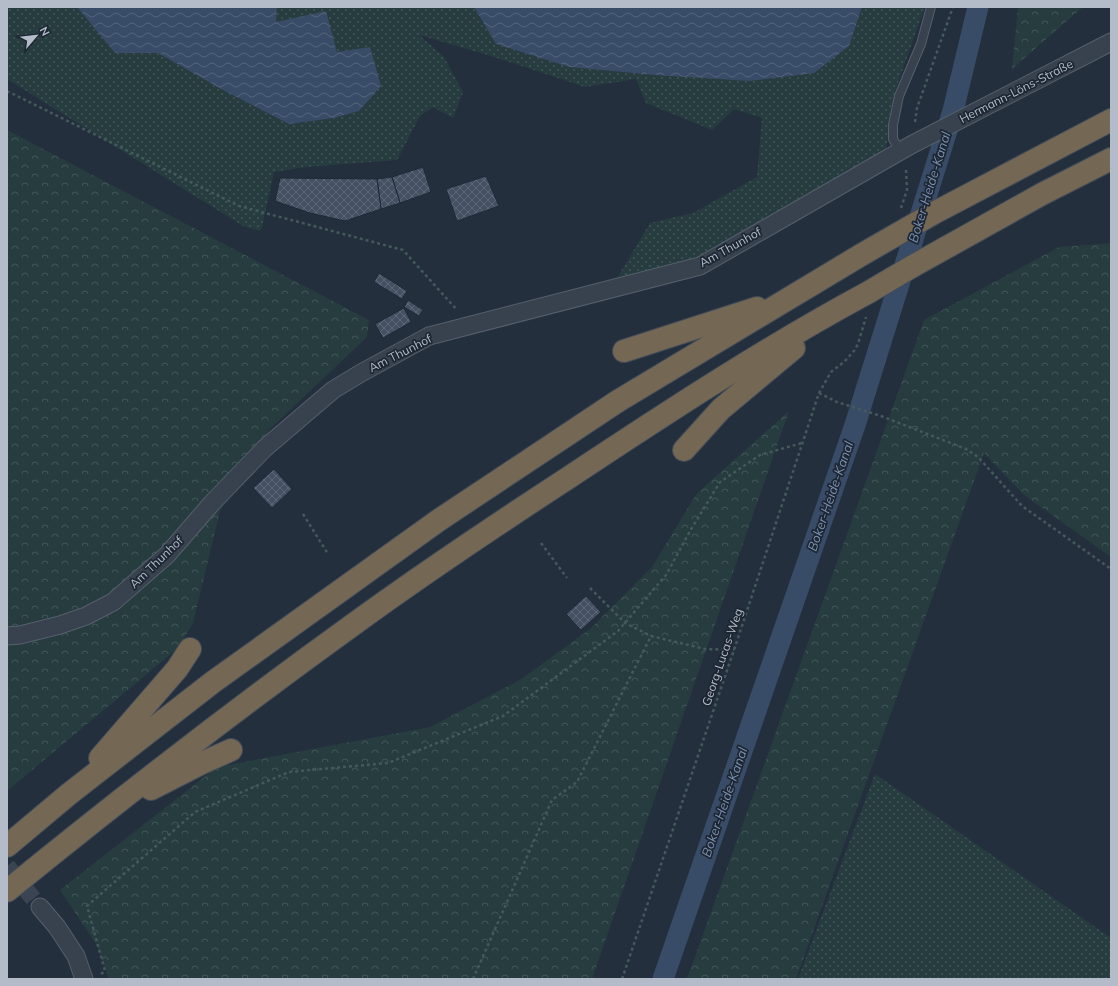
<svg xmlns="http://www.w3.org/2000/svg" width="1118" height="986" viewBox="0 0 1118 986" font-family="Mulish,sans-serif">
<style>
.grass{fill:url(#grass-dots)}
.forest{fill:url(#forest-crowns)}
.water{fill:url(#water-waves)}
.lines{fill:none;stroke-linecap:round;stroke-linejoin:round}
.canal{stroke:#394c67;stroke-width:21}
.building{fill:url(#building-cross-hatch);stroke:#1f2835}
.minor-tunnel{stroke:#3a4453;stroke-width:17;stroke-dasharray:17 8;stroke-linecap:butt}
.service-casing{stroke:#565f6c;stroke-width:10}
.minor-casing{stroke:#565f6c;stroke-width:19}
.motorway-casing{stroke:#434c59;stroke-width:24}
.path{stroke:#44595c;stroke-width:2.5;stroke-dasharray:3 3;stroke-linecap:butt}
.service{stroke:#38414e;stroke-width:8}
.minor{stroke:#38414e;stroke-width:17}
.motorway{stroke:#746855;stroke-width:22}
.motorway-bridge-casing{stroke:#434c59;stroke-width:24;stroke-linecap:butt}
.motorway-bridge{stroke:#746855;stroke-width:22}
.labels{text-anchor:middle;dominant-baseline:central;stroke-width:3.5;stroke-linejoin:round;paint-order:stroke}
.street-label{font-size:12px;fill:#b4bcc9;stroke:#1d2633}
.water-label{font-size:13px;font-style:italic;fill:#7c92b1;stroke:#1d2633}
</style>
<defs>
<pattern id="grass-dots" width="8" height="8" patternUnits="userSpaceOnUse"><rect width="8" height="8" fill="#263c3f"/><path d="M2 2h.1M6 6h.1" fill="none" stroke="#435659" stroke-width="1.8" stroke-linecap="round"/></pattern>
<pattern id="forest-crowns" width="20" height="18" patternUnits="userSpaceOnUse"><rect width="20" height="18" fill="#263c3f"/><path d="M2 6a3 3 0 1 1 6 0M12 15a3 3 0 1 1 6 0" fill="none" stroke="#435659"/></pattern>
<pattern id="water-waves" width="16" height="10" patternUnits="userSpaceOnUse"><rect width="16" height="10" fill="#394c67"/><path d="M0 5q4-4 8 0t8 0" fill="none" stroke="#53647b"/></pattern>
<pattern id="building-cross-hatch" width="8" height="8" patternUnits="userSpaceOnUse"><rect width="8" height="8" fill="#455162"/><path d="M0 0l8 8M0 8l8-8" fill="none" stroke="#5d6877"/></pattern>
</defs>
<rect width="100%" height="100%" fill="#242f3e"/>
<g class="grass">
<polygon points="7,7 77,7 115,52 158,53 221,89 289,124 334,118 359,111 337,52 275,22 277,7 474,7 496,44 569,67 655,75 849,46 862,7 925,7 895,91 886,149 697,257 616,280 650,223 693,213 757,177 762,118 734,109 712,130 646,103 636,79 585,87 488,55 419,35 444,57 463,92 453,118 433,107 420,116 397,160 306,167 274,172 262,227 260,231 243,226 7,79"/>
<polygon points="875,774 1111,938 1111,979 798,979"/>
</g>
<g class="forest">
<polygon points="1018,7 1083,7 1012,69"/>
<polygon points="7,130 369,320 367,337 270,429 220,511 193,623 178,648 7,791"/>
<polygon points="1111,243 1111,557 1024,495 984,453 796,979 687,979 924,320 1059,247"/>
<polygon points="789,411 592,979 109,979 96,944 60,890 217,767 430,727 520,680 590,629 652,567 697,493"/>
</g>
<g class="water">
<polygon points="77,7 277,7 276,22 326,11 337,52 370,47 381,86 359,111 334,118 289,124 221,89 158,53 115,53"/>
<polygon points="474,7 862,7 849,46 814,73 750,81 655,75 569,67 496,44"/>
</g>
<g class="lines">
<polyline class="canal" points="663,979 855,425 953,111 978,7"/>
</g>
<g class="building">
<polygon points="423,167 431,192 400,203 392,177"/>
<polygon points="486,176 499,206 457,221 446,189"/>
<polygon points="392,177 400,203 381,209 377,179"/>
<polygon points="280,178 377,179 381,209 345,221 310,213 275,201"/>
<polygon points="379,273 407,291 402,299 374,282"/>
<polygon points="408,300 423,310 419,316 404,307"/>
<polygon points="404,308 411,322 383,338 375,324"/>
<polygon points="274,469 292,489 272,508 253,488"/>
<polygon points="586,596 601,612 581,630 566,614"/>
</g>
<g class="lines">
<polyline class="minor-tunnel" points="7,866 40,907"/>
<defs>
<polyline id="service" points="900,151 893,139 893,125 899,96 921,44 931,7"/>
<g id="minor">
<polyline points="7,636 20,635 60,625 86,616 113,602 167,555 212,503 265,448 333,390 361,373 429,336 700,266 911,145 1111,42"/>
<polyline points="40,907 57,927 76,956 84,979"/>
</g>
<g id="motorway">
<polyline points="934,213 1111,120"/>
<polyline points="913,266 1042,194 1111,159"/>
<polyline points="624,351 757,308"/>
<polyline points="684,450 721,409 794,348"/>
<polyline points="100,758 177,669 190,649"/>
<polyline points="151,789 202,763 231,750"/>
<polyline points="7,846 69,794 213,682 439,520 618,401 861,255"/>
<path d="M 7,891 C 120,799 236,709 354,624 C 424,573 496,525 568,478 C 666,413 765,348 869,292"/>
</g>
</defs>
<use href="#service" class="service-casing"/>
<use href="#minor" class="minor-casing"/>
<use href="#motorway" class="motorway-casing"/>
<g class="path">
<polyline points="7,91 239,206 403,250 457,310"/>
<polyline points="915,122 917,108 953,7"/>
<polyline points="901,208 907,190 906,170"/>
<polyline points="819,393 837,402 881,416 966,449 978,457 1022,506 1111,569"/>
<polyline points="303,514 328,554"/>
<polyline points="541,543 567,578"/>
<polyline points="590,588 625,623 651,636"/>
<polyline points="101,974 105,971 87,906 195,812 289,772 388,763 503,716 618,631 666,575 690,531 720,482 760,455 802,443"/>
<polyline points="473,979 552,800 577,782 651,636 705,649 734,650"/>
<polyline points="622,979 734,650 819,393 831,372 844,362 854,351 858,344 866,317"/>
</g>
<use href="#service" class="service"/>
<use href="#minor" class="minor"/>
<use href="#motorway" class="motorway"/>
<defs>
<g id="motorway-bridge">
<polyline points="861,255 934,213"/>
<polyline points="869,292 913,266"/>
</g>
</defs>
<use href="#motorway-bridge" class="motorway-bridge-casing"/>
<use href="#motorway-bridge" class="motorway-bridge"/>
</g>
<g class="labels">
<g class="street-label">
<text transform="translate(1016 91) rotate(-27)">Hermann-Löns-Straße</text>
<text transform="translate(730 247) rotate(-29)">Am Thunhof</text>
<text transform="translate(400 353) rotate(-27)">Am Thunhof</text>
<text transform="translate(156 562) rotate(-44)">Am Thunhof</text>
<text transform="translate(722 657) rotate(-71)">Georg-Lucas-Weg</text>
</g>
<g class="water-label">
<text transform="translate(929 187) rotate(-73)">Boker-Heide-Kanal</text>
<text transform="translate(830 496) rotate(-71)">Boker-Heide-Kanal</text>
<text transform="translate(724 802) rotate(-71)">Boker-Heide-Kanal</text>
</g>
</g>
<rect width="1118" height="986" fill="none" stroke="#b4bcc9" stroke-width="16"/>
<g transform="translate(36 36) rotate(62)" stroke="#1d2633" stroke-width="3" paint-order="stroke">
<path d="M0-3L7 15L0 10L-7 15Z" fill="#b4bcc9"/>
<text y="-6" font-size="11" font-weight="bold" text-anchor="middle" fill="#b4bcc9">N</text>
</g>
</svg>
